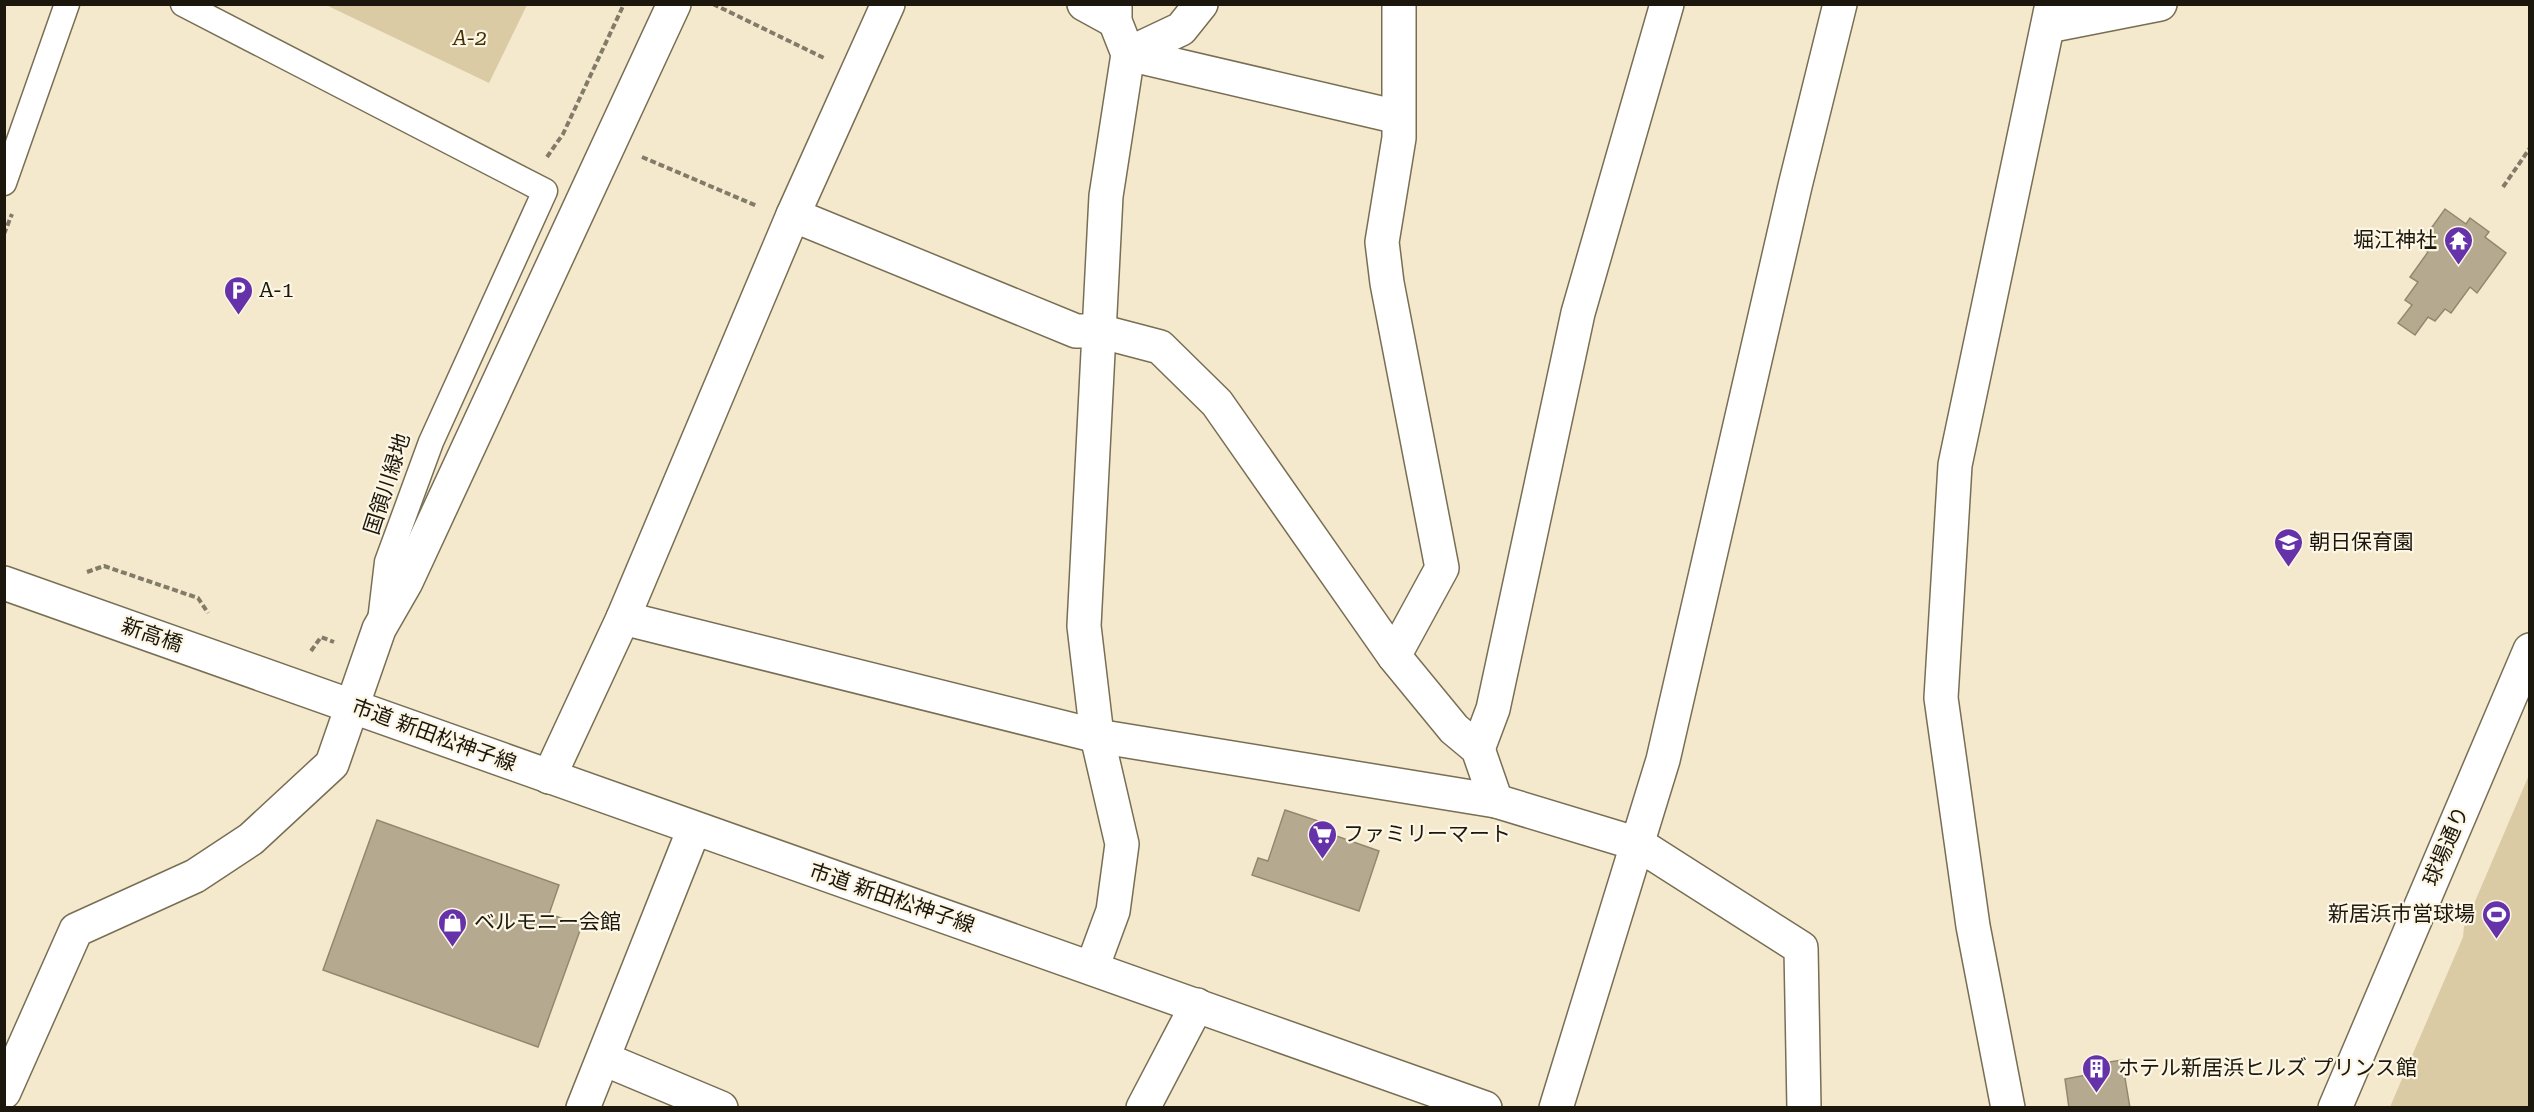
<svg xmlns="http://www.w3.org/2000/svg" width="2534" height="1112" viewBox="0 0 2534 1112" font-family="'Roboto Serif','Noto Sans JP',serif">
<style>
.green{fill:#dacba5}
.building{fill:#b5aa8f;stroke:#93886e;stroke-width:1.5}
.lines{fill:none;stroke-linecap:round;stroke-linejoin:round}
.service-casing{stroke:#786e54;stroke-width:27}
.minor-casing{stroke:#786e54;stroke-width:36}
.tertiary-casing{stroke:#786e54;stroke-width:36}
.path{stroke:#837b69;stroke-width:4;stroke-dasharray:6 3;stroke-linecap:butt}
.service{stroke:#fff;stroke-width:24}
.minor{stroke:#fff;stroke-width:33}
.tertiary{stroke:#fff;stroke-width:33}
.labels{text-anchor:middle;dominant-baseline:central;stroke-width:4.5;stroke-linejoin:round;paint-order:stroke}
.park-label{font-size:21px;font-style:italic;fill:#413103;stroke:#fdf6e5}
.poi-label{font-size:21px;fill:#1b170d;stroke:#fdf6e5;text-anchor:start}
.street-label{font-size:21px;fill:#1b170d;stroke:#fdf6e5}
</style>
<rect width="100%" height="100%" fill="#f4e9cd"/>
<g class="green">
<polygon points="326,5 527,5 489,83"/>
<polygon points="2529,775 2529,1107 2390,1107 2463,937 2464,927"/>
</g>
<g class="building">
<polygon points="2445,209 2466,224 2470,218 2489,232 2485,237 2506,253 2477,293 2470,287 2451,313 2445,309 2435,321 2428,317 2415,335 2398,323 2412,305 2405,300 2418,282 2410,277 2428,252 2419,245"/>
<polygon points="1285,810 1327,824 1325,832 1379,851 1359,911 1252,875 1258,858 1268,861"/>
<polygon points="377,820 559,885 549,914 582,925 538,1047 323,970"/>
<polygon points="2122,1060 2130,1108 2069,1108 2065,1079 2097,1073 2095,1064"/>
</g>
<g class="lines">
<defs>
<g id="service">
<polyline points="183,4 545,191 431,442 387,562 380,621"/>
<polyline points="4,183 67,4"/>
</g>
<g id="minor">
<polyline points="888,4 793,215 623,618 1097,736 1496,801"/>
<polyline points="1084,4 1115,21"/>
<polyline points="1399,4 1399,138 1382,242 1387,283 1442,568 1394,656 1454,729 1478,749 1496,801 1638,844 1801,948 1804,1108"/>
<polyline points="2048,26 2160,4"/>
<polyline points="1128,54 1398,117"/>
<polyline points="1128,54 1181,29 1201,4"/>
<polyline points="793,215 1076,331 1099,331 1160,347 1217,403 1394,656"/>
<polyline points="1478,749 1493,709 1578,313 1667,4"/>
<polyline points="549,777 623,618"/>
<polyline points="1092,968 1113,911 1122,844 1097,736 1084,626 1106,196 1128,54 1115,21 1115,4"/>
<polyline points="604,1059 721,1108"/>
<polyline points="4,1092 76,930 195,876 251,839 332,764 379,629 406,582 674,4"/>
<polyline points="583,1108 694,829"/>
<polyline points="1143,1108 1197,1005"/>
<polyline points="2008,1108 1973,926 1941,698 1955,465 2052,4"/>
</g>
<g id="tertiary">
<polyline points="4,583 1485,1108"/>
<polyline points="1556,1108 1663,760 1795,186 1840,4"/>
<polyline points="2335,1108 2530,650"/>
</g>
</defs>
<use href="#service" class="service-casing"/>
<use href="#minor" class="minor-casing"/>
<use href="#tertiary" class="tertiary-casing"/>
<g class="path">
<polyline points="713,4 824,58"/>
<polyline points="547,157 563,134 624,4"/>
<polyline points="642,157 757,206"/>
<polyline points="2503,187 2530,148"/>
<polyline points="4,234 12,214"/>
<polyline points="87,572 104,566 198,598 208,613"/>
<polyline points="311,651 321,637 334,642"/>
</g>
<use href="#service" class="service"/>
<use href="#minor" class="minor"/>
<use href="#tertiary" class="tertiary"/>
</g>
<defs>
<symbol id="temple-pin" viewBox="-11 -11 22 30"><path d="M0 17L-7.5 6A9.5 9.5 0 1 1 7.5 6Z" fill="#6532a9" stroke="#fdf6e5"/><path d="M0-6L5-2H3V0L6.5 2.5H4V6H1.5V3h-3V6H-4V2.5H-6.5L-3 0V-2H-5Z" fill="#fff"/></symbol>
<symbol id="parking-pin" viewBox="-11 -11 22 30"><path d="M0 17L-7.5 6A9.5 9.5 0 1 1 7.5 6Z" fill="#6532a9" stroke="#fdf6e5"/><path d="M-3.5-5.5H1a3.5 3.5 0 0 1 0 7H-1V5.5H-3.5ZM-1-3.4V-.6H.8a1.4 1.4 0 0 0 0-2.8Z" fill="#fff"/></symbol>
<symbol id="school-pin" viewBox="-11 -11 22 30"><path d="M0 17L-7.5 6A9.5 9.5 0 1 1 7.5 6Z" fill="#6532a9" stroke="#fdf6e5"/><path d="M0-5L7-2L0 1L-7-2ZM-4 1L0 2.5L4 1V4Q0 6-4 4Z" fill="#fff"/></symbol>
<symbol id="supermarket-pin" viewBox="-11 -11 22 30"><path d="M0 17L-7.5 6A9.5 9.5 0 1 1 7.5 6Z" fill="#6532a9" stroke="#fdf6e5"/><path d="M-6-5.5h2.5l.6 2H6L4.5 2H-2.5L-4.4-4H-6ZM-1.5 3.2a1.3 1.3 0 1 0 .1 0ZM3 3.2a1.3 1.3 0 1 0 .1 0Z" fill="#fff"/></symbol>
<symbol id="stadium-pin" viewBox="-11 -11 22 30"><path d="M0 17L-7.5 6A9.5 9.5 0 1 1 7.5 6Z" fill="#6532a9" stroke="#fdf6e5"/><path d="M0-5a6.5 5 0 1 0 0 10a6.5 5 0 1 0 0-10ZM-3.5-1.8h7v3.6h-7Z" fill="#fff"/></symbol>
<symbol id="shop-pin" viewBox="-11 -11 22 30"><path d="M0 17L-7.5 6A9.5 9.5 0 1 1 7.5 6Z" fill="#6532a9" stroke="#fdf6e5"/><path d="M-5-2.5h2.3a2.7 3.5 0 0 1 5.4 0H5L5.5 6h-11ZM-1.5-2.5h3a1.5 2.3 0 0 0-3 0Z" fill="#fff"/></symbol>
<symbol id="building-pin" viewBox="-11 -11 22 30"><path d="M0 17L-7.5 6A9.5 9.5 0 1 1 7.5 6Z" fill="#6532a9" stroke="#fdf6e5"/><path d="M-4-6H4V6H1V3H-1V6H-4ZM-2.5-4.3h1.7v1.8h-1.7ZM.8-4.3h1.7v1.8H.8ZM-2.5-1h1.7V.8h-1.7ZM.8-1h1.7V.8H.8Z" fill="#fff"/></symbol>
</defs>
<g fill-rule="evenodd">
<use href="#temple-pin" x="2442" y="224" width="33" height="45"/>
<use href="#parking-pin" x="222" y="274" width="33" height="45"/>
<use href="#school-pin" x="2272" y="526" width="33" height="45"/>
<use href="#supermarket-pin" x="1306" y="818" width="33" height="45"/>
<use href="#stadium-pin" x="2480" y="898" width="33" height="45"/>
<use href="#shop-pin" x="436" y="906" width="33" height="45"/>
<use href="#building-pin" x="2080" y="1052" width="33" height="45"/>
</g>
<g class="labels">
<g class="park-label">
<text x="470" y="38">A-2</text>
</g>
<g class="poi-label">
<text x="2437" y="240" text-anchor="end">堀江神社</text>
<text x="259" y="290">A-1</text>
<text x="2309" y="542">朝日保育園</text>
<text x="1343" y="834">ファミリーマート</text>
<text x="2475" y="914" text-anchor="end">新居浜市営球場</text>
<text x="474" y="922">ベルモニー会館</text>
<text x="2118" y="1068">ホテル新居浜ヒルズ プリンス館</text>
</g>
<g class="street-label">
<text transform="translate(387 484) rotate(-72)">国領川緑地</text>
<text transform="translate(152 635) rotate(19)">新高橋</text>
<text transform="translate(434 735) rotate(20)">市道 新田松神子線</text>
<text transform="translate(2446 846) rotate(-67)">球場通り</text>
<text transform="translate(892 898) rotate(19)">市道 新田松神子線</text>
</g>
</g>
<rect width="2534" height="1112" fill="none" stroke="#1b170d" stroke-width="12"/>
</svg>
